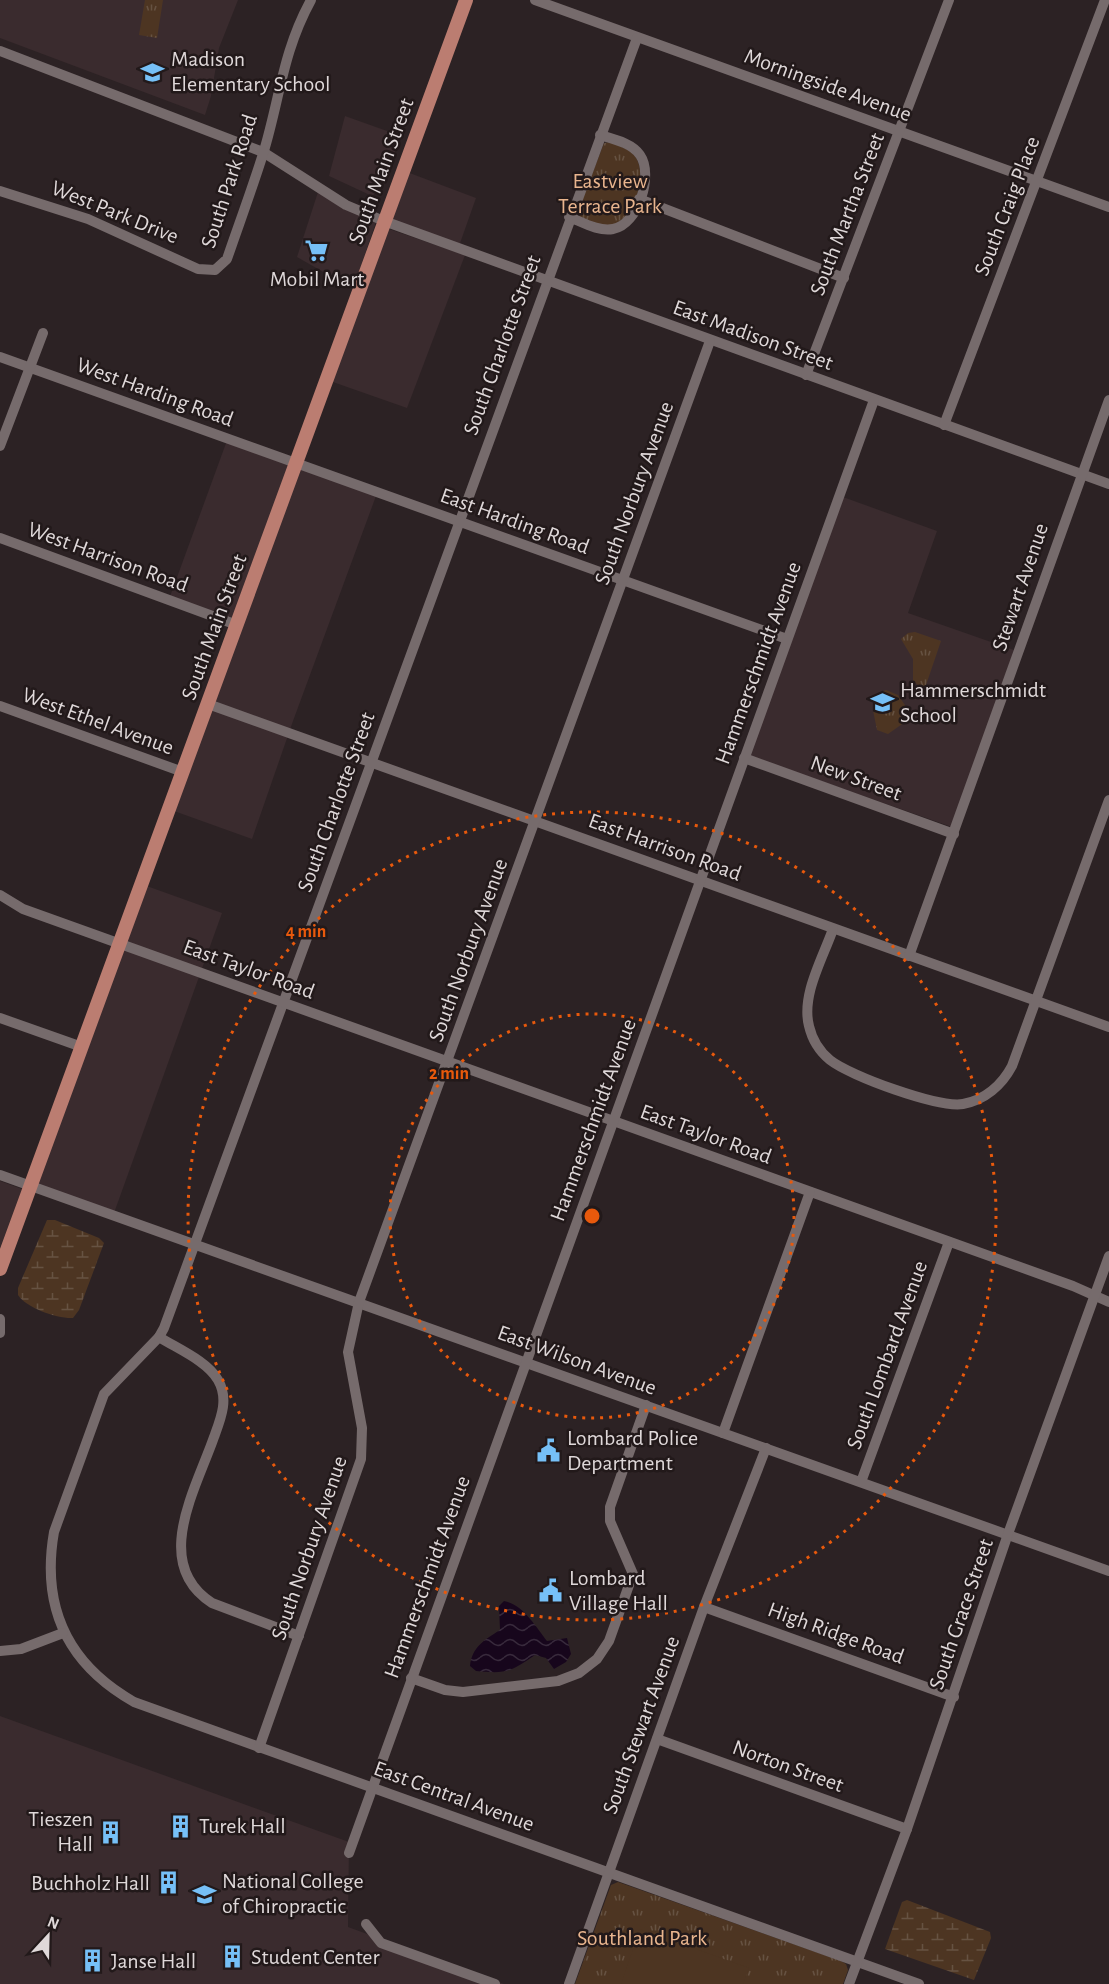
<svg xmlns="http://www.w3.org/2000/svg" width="1109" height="1984" viewBox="0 0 1109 1984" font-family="'Alegreya Sans',sans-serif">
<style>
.built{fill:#3a2b2e}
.grass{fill:url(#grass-tufts)}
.wetland{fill:url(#wetland-marsh)}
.garden{fill:#4d3522}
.water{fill:url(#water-waves)}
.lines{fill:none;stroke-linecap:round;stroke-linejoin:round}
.minor{stroke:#766b6c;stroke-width:10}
.major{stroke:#bb7d71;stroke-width:14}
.ring{fill:none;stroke:#e8590c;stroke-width:3;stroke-dasharray:3 6}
.labels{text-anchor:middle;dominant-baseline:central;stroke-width:5;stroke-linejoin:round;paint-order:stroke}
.poi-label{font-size:22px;fill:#dfd8d9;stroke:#22191a;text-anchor:start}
.street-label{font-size:22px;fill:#dfd8d9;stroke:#22191a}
.park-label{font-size:22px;fill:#e9b58e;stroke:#22191a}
.centre{fill:#e8590c;stroke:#22191a;stroke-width:3}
.ring-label{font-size:18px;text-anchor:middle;font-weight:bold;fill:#e8590c;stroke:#22191a;stroke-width:5;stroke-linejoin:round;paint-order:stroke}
</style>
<defs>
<pattern id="grass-tufts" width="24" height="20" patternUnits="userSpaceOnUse" patternTransform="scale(1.5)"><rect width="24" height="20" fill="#4d3522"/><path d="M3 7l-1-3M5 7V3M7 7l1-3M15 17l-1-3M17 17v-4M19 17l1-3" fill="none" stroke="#665242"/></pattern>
<pattern id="wetland-marsh" width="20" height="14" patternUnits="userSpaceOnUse" patternTransform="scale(1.5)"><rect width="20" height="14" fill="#4d3522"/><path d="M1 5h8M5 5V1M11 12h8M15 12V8" fill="none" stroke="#665242"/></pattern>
<pattern id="water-waves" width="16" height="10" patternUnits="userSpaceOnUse" patternTransform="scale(1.5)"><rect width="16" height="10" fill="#17061c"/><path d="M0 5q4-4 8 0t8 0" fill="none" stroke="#382a3c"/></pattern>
</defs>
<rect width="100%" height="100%" fill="#2c2224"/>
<g class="built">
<polygon points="0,0 238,0 219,48 211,96 205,115 0,38"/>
<polygon points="345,116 401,136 382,187 372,196 329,176"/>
<polygon points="407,172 476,198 459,246 389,220"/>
<polygon points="318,192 376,222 353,289 297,257"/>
<polygon points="386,228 465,255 407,408 330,381"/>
<polygon points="229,435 294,458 231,625 168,602"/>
<polygon points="298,468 376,496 293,721 252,839 174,811"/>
<polygon points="843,497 937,531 908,613 1014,650 952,827 749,756"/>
<polygon points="144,885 222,913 114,1213 34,1184"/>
<polygon points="0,1181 22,1189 0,1248"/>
<polygon points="0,1716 349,1842 348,1927 504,1984 0,1984"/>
</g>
<g class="grass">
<polygon points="145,0 163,0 157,38 139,35"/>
<path d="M 610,142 C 617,145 629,149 634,155 C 649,172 635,221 611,225 C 600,227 590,221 580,217 L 578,211 L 604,143 Z"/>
<polygon points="915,632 941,641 926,685 922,688 913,681 913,659 901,639 908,633"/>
<polygon points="886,690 898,695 909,711 905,722 888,734 877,730 873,710 879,693"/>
<polygon points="618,1882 841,1961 846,1964 848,1970 843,1984 575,1984 611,1885"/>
</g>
<g class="wetland">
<path d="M 47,1220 L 55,1220 L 99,1238 L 104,1243 L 79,1310 L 73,1318 C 58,1319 26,1308 18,1295 L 18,1288 Z"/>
<polygon points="907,1900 990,1932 991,1938 974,1980 885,1949 902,1902"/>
</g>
<polygon class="garden" points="640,1929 749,1968 743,1984 621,1984"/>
<path class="water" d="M 504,1601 C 523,1604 536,1627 547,1641 L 567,1638 L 571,1654 L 566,1662 L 554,1669 L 546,1658 L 535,1655 C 510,1672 507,1674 476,1671 L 470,1666 C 472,1647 484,1640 500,1630 L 499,1606 Z"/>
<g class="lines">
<g class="minor">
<polyline points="535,0 1109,207"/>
<path d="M 637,38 L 164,1328 L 159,1337 L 104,1394 L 54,1532 C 41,1607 67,1664 134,1702 L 919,1984"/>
<polyline points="0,51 263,152 346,205 384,221 1109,484"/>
<path d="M 0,191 L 88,219 L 198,269 L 215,270 L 227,259 C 239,224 252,189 263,154 C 280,99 282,53 311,0"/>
<polyline points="639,199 844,278"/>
<path d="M 569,217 C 582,222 599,232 613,229 C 638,225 654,175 640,155 C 632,143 613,139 600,135"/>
<polyline points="0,357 787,639"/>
<polyline points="806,375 949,0"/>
<polyline points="944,425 1105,0"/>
<polyline points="0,446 43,333"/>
<polyline points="0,538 237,625"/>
<polyline points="208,704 1109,1027"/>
<polyline points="0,706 183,772"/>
<polyline points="744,758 954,834"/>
<polyline points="0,895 23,909 1073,1286 1109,1302"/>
<path d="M 833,929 C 823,958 801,995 809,1026 C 812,1039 819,1051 830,1060 C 850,1076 938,1108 963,1104 C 985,1100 1002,1085 1012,1066 L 1109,800"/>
<polyline points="909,956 1109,400"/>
<polyline points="0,1018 82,1047"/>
<polyline points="0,1175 1109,1571"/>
<polyline points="0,1319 0,1333"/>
<path d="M 159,1337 C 178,1349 207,1361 218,1380 C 229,1399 221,1418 214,1437 C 196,1489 151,1564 212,1603 L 299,1636"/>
<polyline points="723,1433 810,1192"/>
<polyline points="861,1482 949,1242"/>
<polyline points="704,1607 954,1697"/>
<polyline points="0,1651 21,1649 63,1633"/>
<polyline points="411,1678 445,1690 463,1692 558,1681 579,1673 597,1659 609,1641 633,1574 610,1521 610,1507 646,1405"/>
<polyline points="657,1739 907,1829"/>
<polyline points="259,1748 361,1459 362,1428 348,1352 359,1302 710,341"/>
<polyline points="349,1853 874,400"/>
<polyline points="366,1924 381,1943 495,1984"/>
<polyline points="569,1984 704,1607 766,1448"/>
<polyline points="849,1984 907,1829 1008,1534 1109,1256"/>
</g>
<polyline class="major" points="0,1269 466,0"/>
</g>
<g class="ring">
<circle cx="592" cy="1216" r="202"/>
<circle cx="592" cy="1216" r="404"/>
</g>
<defs>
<symbol id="school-bare" viewBox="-9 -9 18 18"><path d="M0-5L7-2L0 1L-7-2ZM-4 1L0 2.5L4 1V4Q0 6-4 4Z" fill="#76c0f7" stroke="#22191a" stroke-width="2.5" paint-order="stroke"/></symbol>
<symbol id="supermarket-bare" viewBox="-9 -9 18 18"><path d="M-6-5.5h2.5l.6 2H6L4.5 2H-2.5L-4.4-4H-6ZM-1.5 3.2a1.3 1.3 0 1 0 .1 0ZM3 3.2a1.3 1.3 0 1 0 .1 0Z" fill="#76c0f7" stroke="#22191a" stroke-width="2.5" paint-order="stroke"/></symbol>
<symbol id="civic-bare" viewBox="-9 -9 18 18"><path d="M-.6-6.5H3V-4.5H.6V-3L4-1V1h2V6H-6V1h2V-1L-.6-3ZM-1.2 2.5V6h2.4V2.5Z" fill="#76c0f7" stroke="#22191a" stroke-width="2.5" paint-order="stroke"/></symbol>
<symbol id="building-bare" viewBox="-9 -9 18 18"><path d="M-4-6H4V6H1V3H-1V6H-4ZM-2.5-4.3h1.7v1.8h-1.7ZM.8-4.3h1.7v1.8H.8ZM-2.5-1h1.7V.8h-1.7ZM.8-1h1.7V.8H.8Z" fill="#76c0f7" stroke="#22191a" stroke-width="2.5" paint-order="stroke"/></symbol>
</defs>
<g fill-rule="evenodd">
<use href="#school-bare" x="136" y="56" width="33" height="33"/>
<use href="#supermarket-bare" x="300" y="234" width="33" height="33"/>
<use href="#school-bare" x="866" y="686" width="33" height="33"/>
<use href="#civic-bare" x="532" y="1434" width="33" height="33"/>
<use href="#civic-bare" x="534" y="1574" width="33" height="33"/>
<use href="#building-bare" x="164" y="1810" width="33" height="33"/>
<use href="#building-bare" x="94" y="1816" width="33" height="33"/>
<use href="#building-bare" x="152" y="1866" width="33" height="33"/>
<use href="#school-bare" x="188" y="1878" width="33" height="33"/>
<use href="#building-bare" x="216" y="1940" width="33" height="33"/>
<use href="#building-bare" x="76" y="1944" width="33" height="33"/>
</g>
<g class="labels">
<g class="poi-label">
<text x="171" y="59">Madison<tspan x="171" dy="25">Elementary School</tspan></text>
<text x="317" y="279" text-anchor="middle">Mobil Mart</text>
<text x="900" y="690">Hammerschmidt<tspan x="900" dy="25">School</tspan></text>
<text x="567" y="1438">Lombard Police<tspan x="567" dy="25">Department</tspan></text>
<text x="569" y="1578">Lombard<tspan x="569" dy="25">Village Hall</tspan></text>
<text x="93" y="1819" text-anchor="end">Tieszen<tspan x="93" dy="25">Hall</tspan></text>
<text x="199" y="1826">Turek Hall</text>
<text x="222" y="1881">National College<tspan x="222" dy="25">of Chiropractic</tspan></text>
<text x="150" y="1883" text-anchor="end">Buchholz Hall</text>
<text x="251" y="1957">Student Center</text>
<text x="111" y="1961">Janse Hall</text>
</g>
<g class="street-label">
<text transform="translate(828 85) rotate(20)">Morningside Avenue</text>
<text transform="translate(381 171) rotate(-70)">South Main Street</text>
<text transform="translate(229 181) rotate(-72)">South Park Road</text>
<text transform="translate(1007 206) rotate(-69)">South Craig Place</text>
<text transform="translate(115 212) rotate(22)">West Park Drive</text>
<text transform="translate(847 214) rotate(-69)">South Martha Street</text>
<text transform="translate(753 335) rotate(20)">East Madison Street</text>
<text transform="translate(502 345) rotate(-70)">South Charlotte Street</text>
<text transform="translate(155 392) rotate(20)">West Harding Road</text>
<text transform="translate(634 493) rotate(-70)">South Norbury Avenue</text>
<text transform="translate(515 521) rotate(20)">East Harding Road</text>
<text transform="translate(108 557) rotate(20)">West Harrison Road</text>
<text transform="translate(1020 587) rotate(-71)">Stewart Avenue</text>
<text transform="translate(214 627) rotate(-70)">South Main Street</text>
<text transform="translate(758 663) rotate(-70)">Hammerschmidt Avenue</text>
<text transform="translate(98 721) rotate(20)">West Ethel Avenue</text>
<text transform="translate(856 778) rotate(20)">New Street</text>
<text transform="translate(336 802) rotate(-70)">South Charlotte Street</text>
<text transform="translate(665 847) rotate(20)">East Harrison Road</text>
<text transform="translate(468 950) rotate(-70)">South Norbury Avenue</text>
<text transform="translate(249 969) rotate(20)">East Taylor Road</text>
<text transform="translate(593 1120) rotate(-70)">Hammerschmidt Avenue</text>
<text transform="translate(706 1134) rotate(20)">East Taylor Road</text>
<text transform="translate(887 1355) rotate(-70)">South Lombard Avenue</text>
<text transform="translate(577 1360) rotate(20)">East Wilson Avenue</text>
<text transform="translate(309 1548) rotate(-71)">South Norbury Avenue</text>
<text transform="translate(427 1577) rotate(-70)">Hammerschmidt Avenue</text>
<text transform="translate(961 1614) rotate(-71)">South Grace Street</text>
<text transform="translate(836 1633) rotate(20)">High Ridge Road</text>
<text transform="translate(641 1725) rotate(-70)">South Stewart Avenue</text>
<text transform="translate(788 1766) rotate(20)">Norton Street</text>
<text transform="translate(454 1796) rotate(20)">East Central Avenue</text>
</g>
<g class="park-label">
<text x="610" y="181">Eastview<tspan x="610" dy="25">Terrace Park</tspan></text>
<text x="642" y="1938">Southland Park</text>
</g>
</g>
<circle cx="592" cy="1216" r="9" class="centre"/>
<g class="ring-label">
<text x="306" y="937">4 min</text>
<text x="449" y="1079">2 min</text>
</g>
<g transform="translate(48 1936) rotate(22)" stroke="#22191a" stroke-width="4.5" paint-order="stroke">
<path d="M0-4.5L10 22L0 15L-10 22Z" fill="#dfd8d9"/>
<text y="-9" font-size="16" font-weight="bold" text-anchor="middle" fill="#dfd8d9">N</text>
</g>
</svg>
